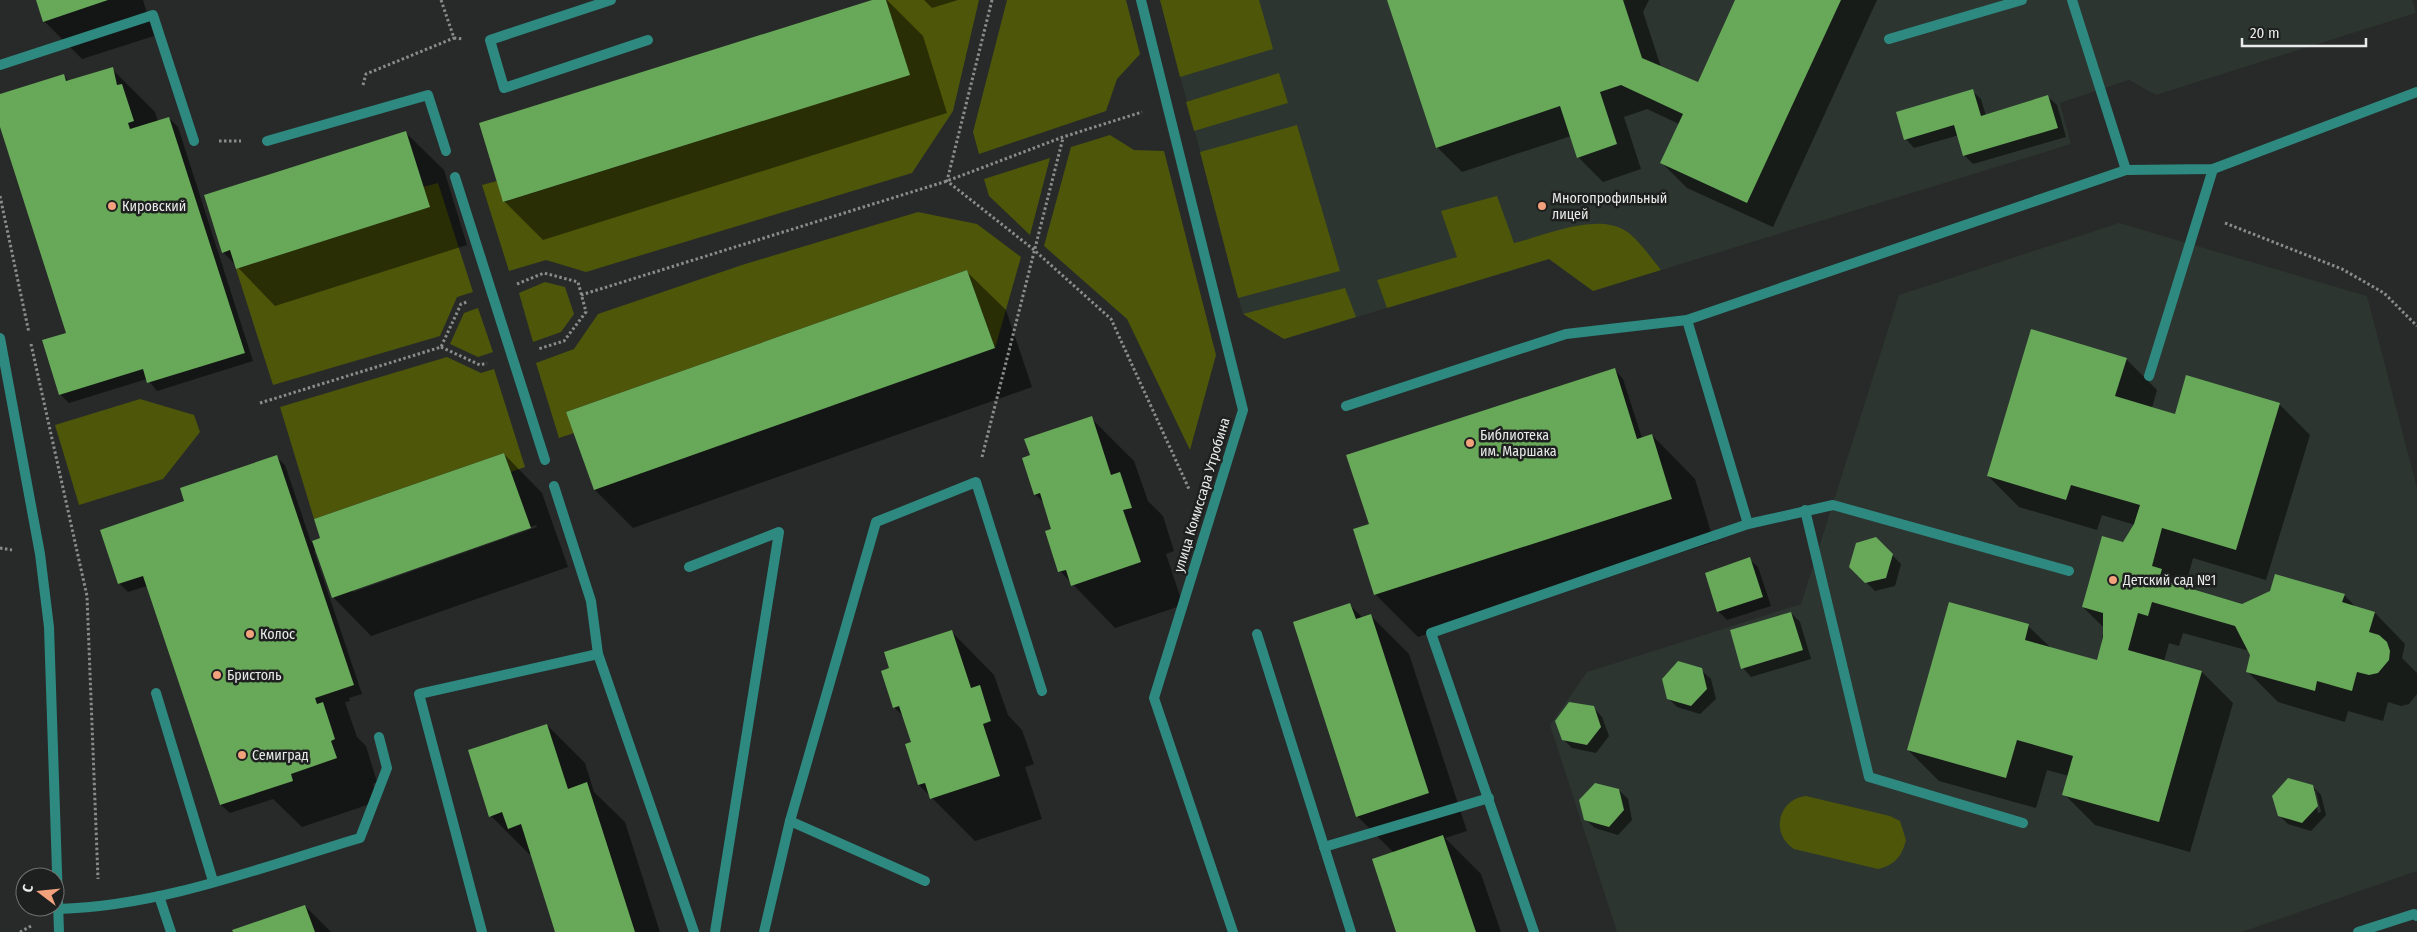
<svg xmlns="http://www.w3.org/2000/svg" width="2417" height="932" viewBox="0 0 2417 932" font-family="'Fira Sans Condensed',sans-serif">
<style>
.built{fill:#2c3530}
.green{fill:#4e560a}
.shadow{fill:#0007;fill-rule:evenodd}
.building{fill:#68a859}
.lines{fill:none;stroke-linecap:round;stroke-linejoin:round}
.path{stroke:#8a8c8b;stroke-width:3;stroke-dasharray:2.5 2.5;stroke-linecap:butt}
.lane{stroke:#2e8980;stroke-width:10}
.street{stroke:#2e8980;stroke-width:10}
.poi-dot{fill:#f1a17b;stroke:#1e201f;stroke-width:2}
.labels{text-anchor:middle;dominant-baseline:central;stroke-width:5;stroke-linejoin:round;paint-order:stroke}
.poi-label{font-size:14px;fill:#e9ebea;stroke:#1e201f;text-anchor:start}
.street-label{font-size:14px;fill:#e9ebea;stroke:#1e201f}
</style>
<rect width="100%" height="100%" fill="#272a28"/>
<g class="built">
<polygon points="1160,0 2412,0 2416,13 2156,95 2129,80 2060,103 2071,144 1593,291 1549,259 1284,339 1243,314"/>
<polygon points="2119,223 2367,296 2417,488 2417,871 2242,932 1617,932 1550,725 1587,672 1801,604 1899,295"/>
</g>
<g class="green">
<polygon points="886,0 979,0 953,111 912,173 586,272 546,260 509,271 482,185 497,181 504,202 909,75"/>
<polygon points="1007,0 1126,0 1140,54 1117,79 1106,111 979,154 973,132"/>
<polygon points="1160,0 1259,0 1273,49 1180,77"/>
<polygon points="1279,73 1288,103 1194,131 1186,102"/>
<polygon points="1297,125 1340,271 1238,298 1200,152"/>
<polygon points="1110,135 1134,150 1164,151 1216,355 1190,450 1127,319 1044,246 1071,147"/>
<polygon points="1050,158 1030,235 989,196 984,179"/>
<polygon points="438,183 473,292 457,297 440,336 273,385 236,269 429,207 423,187"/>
<path d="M 1497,196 L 1514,243 C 1545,236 1594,213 1624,230 C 1636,236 1652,259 1661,270 L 1593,291 L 1549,259 L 1387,308 L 1377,280 L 1457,257 L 1441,211 Z"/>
<polygon points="918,212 977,224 1021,257 995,348 967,270 566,412 574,433 559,438 536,363 574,349 598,314 742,265"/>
<polygon points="545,282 565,287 574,314 561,332 533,342 519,293"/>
<polygon points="1345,288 1356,317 1284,339 1243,314"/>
<polygon points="478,308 493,352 478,357 450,344 464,313"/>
<polygon points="447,357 481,373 494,369 525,467 511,472 504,453 314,519 280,407"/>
<polygon points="140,399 194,415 200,432 163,479 79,505 55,425"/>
<path d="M 1806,796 L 1890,816 L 1900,821 L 1906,840 C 1902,856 1895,865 1878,869 L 1794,849 C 1770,834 1778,799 1806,796 Z"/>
</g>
<g class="shadow">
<polygon points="37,0 143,0 154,36 82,59 44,21"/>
<polygon points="876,0 887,0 923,36 947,113 543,240 504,201"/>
<polygon points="924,0 958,0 932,8"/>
<polygon points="1388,0 1649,0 1643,12 1661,67 1699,83 1737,0 1877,0 1773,227 1687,188 1662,163 1679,124 1647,109 1624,117 1641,169 1603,182 1578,157 1571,136 1462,172 1437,147"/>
<polygon points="112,69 155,112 158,121 169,118 178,127 253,361 157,391 147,379 69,403 60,394 67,333 0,123 0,95 64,76 70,82"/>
<polygon points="1972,91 1981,99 1986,116 2048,97 2057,105 2066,137 1973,164 1965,156 1959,135 1914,148 1906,139"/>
<polygon points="405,132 444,170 467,245 275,306 223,252"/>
<polygon points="967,272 1006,310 1032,387 633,528 595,490"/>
<polygon points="2126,359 2157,390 2152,408 2175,415 2279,404 2310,435 2266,580 2193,558 2185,588 2242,606 2344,595 2357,608 2375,613 2405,644 2402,658 2417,673 2417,694 2409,704 2401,706 2388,702 2383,721 2348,711 2345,722 2278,702 2247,671 2252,655 2250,651 2183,633 2179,646 2169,643 2164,661 2202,672 2233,703 2190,852 2095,825 2064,794 2069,776 2047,770 2036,808 1939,781 1908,750 2028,626 2051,648 2098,662 2104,628 2083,607 2135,525 2102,515 2097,530 2019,507 1988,476"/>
<polygon points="1615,370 1623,379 1642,438 1652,435 1695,479 1714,542 1418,637 1375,594 1370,525"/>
<polygon points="1091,418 1134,461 1148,501 1163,516 1174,551 1166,554 1183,605 1115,628 1060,571 1053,530 1044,503 1035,494 1031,456"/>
<path d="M 504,454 L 542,493 L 568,567 L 371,636 L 333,597 L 316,550 L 314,551 L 362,694 L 349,698 L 350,701 L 345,702 L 357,737 L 366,746 L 377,782 L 373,784 L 379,801 L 302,827 L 273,799 L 230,813 L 221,805 L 147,586 L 128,592 L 119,583 L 186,502 L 276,457 L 285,465 L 311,542 ZM 536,525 L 537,527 L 353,592 L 353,589 Z"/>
<polygon points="1892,555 1901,564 1895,586 1875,591 1850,566"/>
<polygon points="1749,559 1758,567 1771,606 1727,620 1719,612 1706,573"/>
<polygon points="1350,605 1363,618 1370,615 1409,654 1467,831 1445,838 1481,874 1501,932 1398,932 1394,853 1357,816"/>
<polygon points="1791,613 1800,622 1811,659 1751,677 1743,668"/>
<polygon points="951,631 994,675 1008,715 1022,730 1034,764 1025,767 1042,819 975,841 919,785 912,743 904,717 895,708 883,672"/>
<polygon points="1701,670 1711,679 1716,699 1700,714 1677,707 1668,698"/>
<polygon points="1593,707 1602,717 1609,736 1596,753 1572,748 1563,739"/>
<polygon points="547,725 585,763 594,792 625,822 660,932 557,932 532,854 529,854 491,816"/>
<path d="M 2312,786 L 2321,795 L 2326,815 L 2311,831 L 2288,824 L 2279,815 ZM 2313,791 L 2316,791 L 2321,812 L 2318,813 Z"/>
<polygon points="1619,790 1628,799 1632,820 1618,835 1595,828 1585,819"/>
<polygon points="305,906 331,932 234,932"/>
</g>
<g class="building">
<polygon points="36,0 108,0 43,22"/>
<polygon points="872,0 886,0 910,75 503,202 479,123"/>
<polygon points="1387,0 1623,0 1642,58 1698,82 1735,0 1841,0 1747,203 1660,163 1683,114 1621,85 1600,92 1617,144 1577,158 1560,106 1436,148"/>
<polygon points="113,67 117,85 122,84 134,121 128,123 130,129 169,117 245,353 147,383 143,369 59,395 42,340 66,333 0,127 0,94 64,74 66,81"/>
<polygon points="1973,89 1981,116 2048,95 2058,128 1963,156 1954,125 1904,140 1896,112"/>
<polygon points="406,131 430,207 236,269 230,250 222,253 204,195"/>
<polygon points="967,270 995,348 594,490 566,412"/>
<polygon points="2031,329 2127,358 2115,396 2175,414 2186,375 2280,403 2236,550 2162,528 2152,566 2162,569 2159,579 2242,604 2270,591 2275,574 2345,594 2342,602 2375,612 2369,632 2379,635 2387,642 2390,651 2389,660 2378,673 2369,675 2357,672 2352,691 2317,681 2315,691 2246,672 2250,655 2235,626 2152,602 2148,616 2138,613 2128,650 2202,671 2159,822 2062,795 2073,756 2017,740 2006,778 1907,750 1949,602 2029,624 2025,640 2097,660 2103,637 2103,613 2082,607 2102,536 2123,542 2134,524 2140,505 2071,485 2066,500 1987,476"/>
<polygon points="1615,368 1637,439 1652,434 1672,499 1374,595 1353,529 1369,524 1346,455"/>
<polygon points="1092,416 1111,475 1120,472 1132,508 1123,510 1141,562 1071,586 1066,570 1058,572 1045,531 1051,529 1040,493 1034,495 1022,458 1030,455 1024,439"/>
<polygon points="504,453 531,528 332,598 312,541 320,538 314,519"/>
<polygon points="277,455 354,685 315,698 317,704 323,702 335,739 331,741 337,758 291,774 293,781 220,805 143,576 118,584 100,530 184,501 180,488"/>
<polygon points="1876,537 1893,554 1886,578 1865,583 1849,567 1856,543"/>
<polygon points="1750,557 1763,597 1717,612 1705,573"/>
<polygon points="1350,603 1356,619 1371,614 1429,793 1356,817 1293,622"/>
<polygon points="1791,612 1803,650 1741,669 1730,630"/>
<polygon points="952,630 971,688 980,685 991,721 983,724 1000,776 930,799 925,783 918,785 905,744 911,742 899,706 893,708 881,671 889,668 884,652"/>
<polygon points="1678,661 1702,668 1707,689 1691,706 1667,699 1662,679"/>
<polygon points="1569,702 1594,706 1601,727 1587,745 1562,740 1555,721"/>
<polygon points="547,724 568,789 587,782 635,932 555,932 521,824 508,829 502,812 489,817 468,750"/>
<polygon points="2288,778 2313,785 2318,806 2302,823 2278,816 2272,796"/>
<polygon points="1595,783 1619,789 1624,810 1609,827 1584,820 1579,800"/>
<polygon points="1443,835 1476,932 1396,932 1372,859"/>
<polygon points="305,905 315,932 233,932 232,930"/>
</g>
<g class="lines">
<g class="path">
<polyline points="441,0 454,38 463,39"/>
<polyline points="992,0 947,181 1033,249 1111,319 1189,489"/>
<polyline points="363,85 366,74 454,38"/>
<polyline points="219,141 241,141"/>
<polyline points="0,196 29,333"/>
<polyline points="2225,223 2342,269 2384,293 2417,326"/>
<polyline points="517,284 544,273 578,282 586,312 564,341 538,349"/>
<polyline points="581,295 947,181 1063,137 1142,112"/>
<polyline points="31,344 87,596 98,879"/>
<polyline points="441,347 480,365 487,363"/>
<polyline points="260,403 441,347 461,304 467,302"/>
<polyline points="982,457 1063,138"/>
<polyline points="0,548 12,550"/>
<polyline points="20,932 33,925"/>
</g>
<g class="lane">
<polyline points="611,0 490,40 504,88 648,40"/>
<polyline points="2072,0 2126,170"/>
<polyline points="1889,39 2022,0"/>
<polyline points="0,65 153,15 194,141"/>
<polyline points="267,141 428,95 446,151"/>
<polyline points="455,177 545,460"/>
<polyline points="0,338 40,554 49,627 59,932"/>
<polyline points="2149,376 2213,169"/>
<polyline points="1346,406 1566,334 1687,320"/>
<polyline points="554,486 591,601 598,654 694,932"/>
<polyline points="1805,510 1869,777 2023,823"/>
<polyline points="1748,524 1833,505 2069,571"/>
<polyline points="689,567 779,532 715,932"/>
<polyline points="1257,634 1351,932"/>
<polyline points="156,693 213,881"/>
<polyline points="790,821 925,881"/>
<polyline points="1324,847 1489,798"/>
<polyline points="159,896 171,932"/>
<path d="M 59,909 C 162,906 262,867 360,838 L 387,768 L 379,737"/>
<polyline points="482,932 419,694 598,654"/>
<polyline points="764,932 790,821 876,522 976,482 1042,691"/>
<polyline points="1534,932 1431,633 1748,524 1687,320 2126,170 2213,169 2417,92"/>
<polyline points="2358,932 2414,914 2417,916"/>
</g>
<polyline class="street" points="1141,0 1243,410 1154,698 1233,932"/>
</g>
<g class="poi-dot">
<circle cx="112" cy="206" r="5"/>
<circle cx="1542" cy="206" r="5"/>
<circle cx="1470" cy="443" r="5"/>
<circle cx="2113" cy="580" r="5"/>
<circle cx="250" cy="634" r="5"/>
<circle cx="217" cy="675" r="5"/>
<circle cx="242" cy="755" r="5"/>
</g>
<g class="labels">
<g class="poi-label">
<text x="1552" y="198">Многопрофильный<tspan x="1552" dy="16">лицей</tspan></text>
<text x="122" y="206">Кировский</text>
<text x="1480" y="435">Библиотека<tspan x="1480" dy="16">им. Маршака</tspan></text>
<text x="2123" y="580">Детский сад №1</text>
<text x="260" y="634">Колос</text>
<text x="227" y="675">Бристоль</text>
<text x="252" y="755">Семиград</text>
</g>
<g class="street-label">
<text transform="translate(1202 495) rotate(-73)">улица Комиссара Утробина</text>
</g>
</g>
<g transform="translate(40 892) rotate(286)"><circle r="24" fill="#1e201f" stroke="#6f7170"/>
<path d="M0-4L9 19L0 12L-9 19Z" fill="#f1a17b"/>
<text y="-8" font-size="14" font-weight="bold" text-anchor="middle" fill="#e9ebea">С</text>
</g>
<path d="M2242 38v8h124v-8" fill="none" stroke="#e9ebea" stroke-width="2.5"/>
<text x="2250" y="38" font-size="15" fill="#e9ebea" stroke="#1e201f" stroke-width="4" paint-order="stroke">20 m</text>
</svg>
